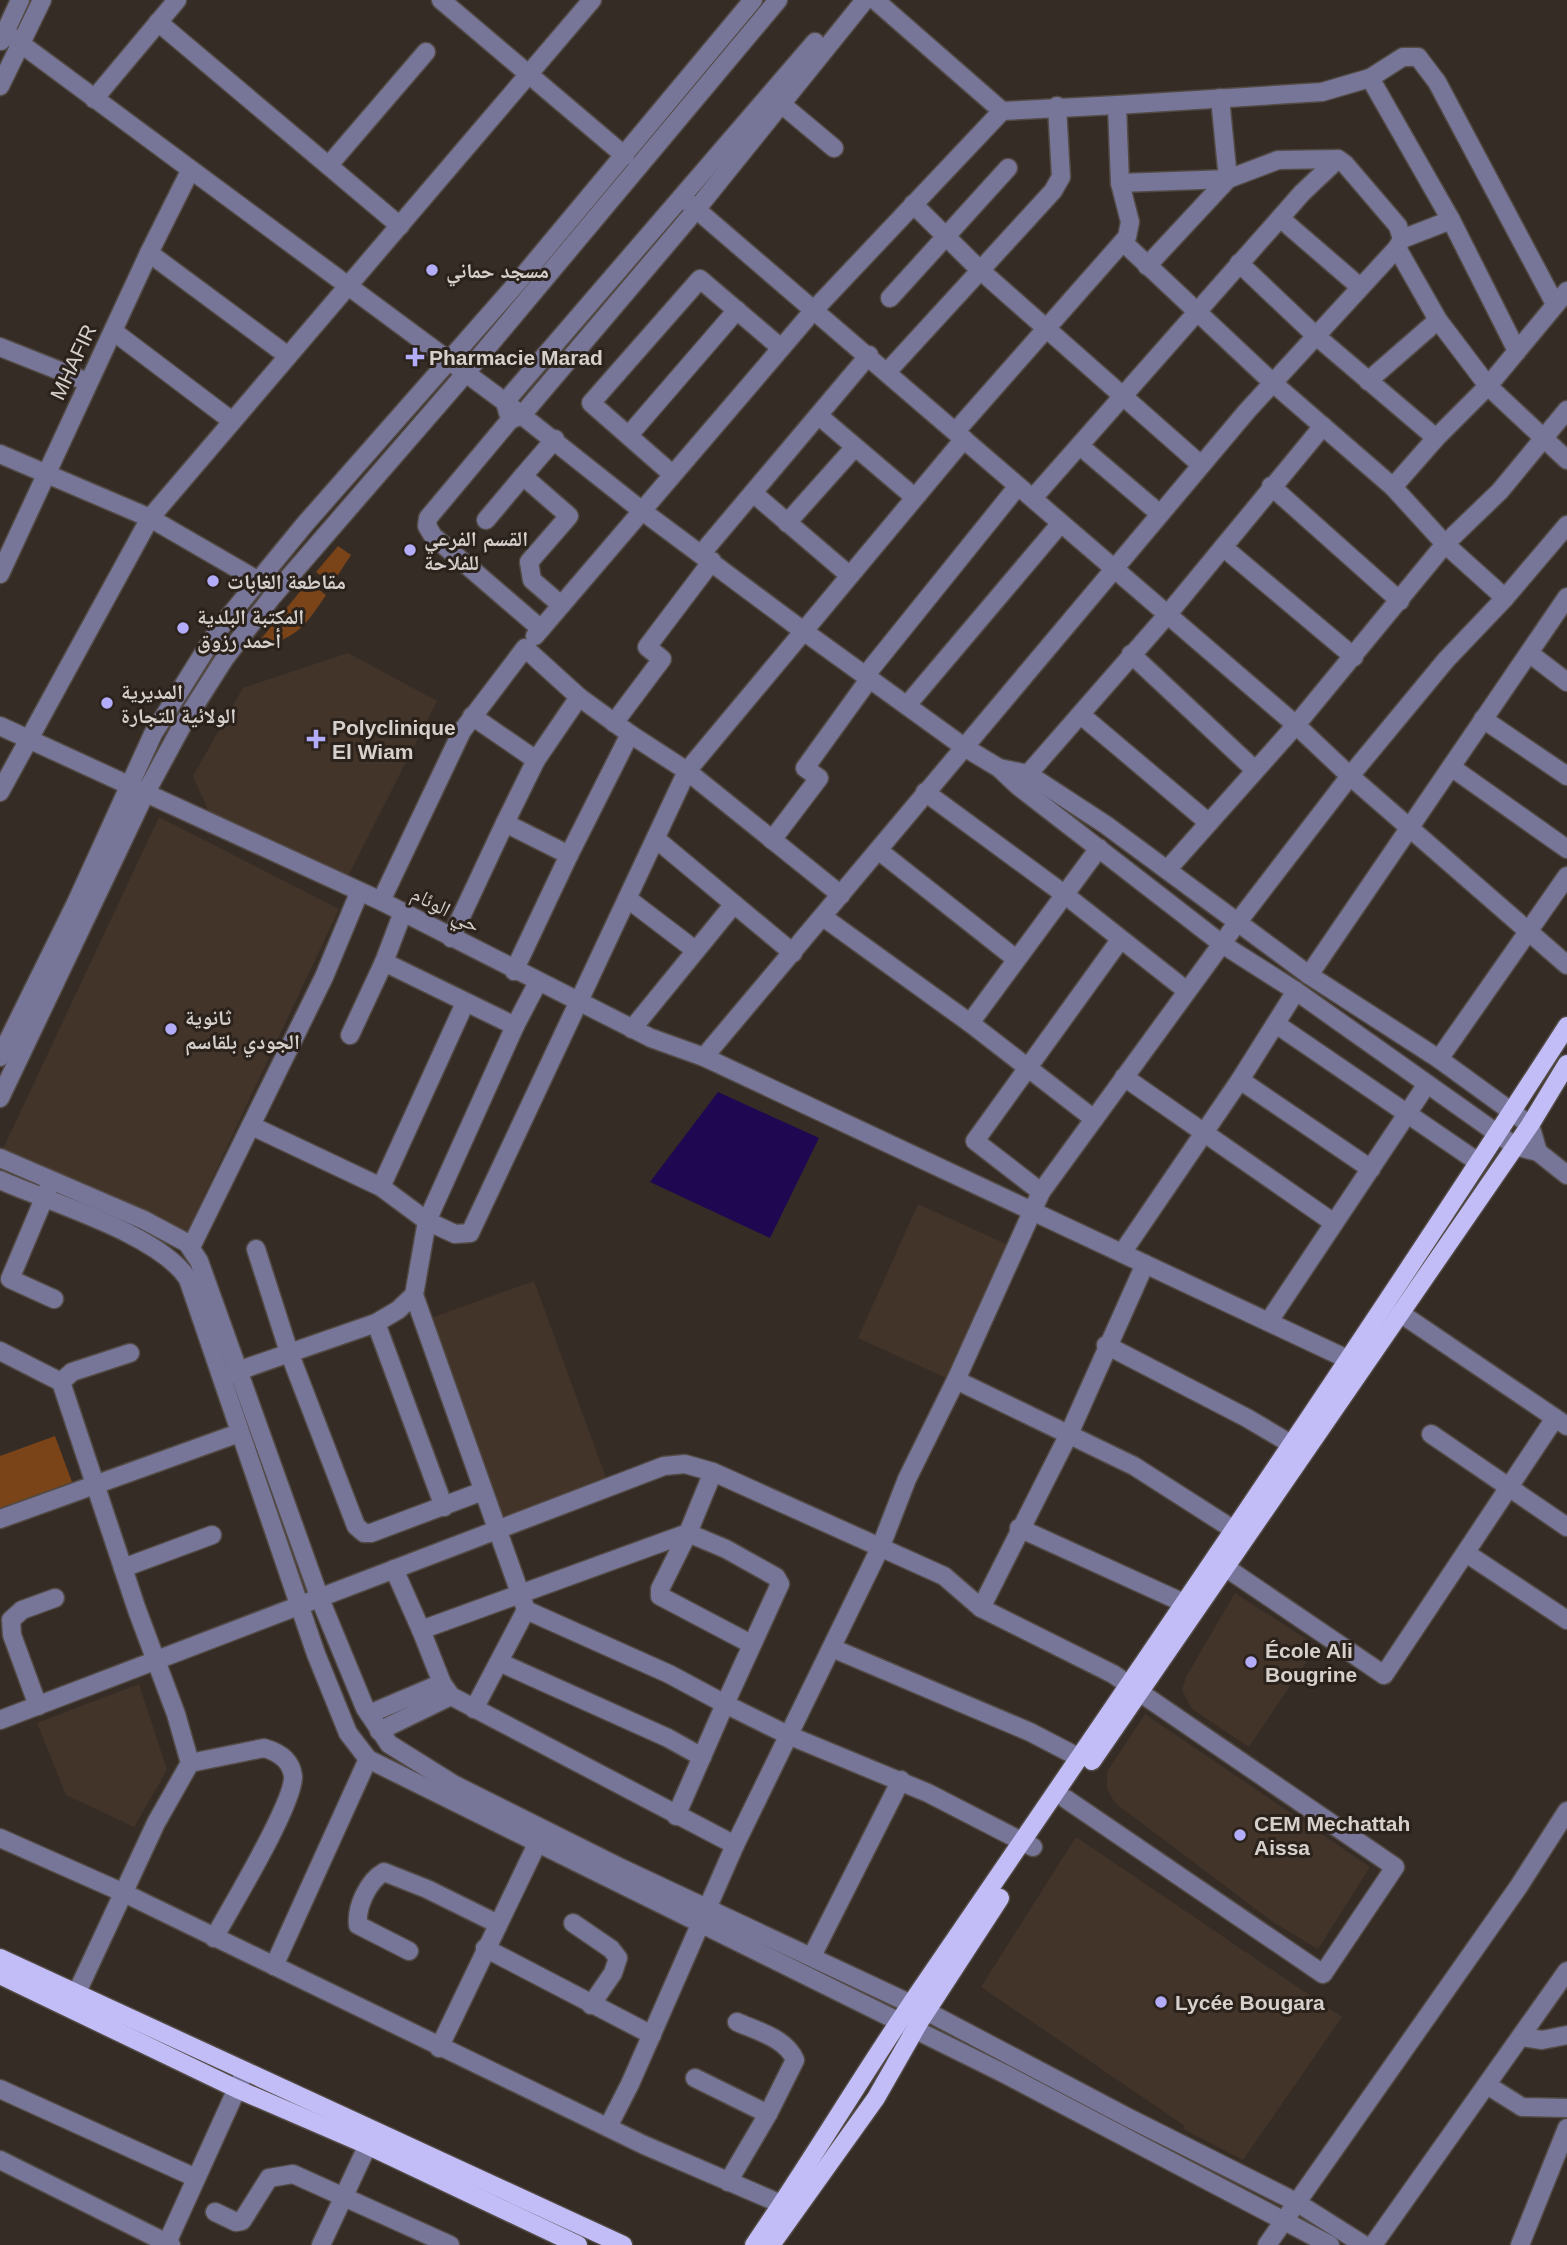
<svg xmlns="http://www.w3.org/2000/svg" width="1567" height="2245" viewBox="0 0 1567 2245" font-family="Arial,'Noto Naskh Arabic',sans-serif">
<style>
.built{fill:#43342a}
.green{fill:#7a4318}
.water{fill:#1f0851}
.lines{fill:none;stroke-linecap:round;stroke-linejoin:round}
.minor-casing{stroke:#524a44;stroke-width:21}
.major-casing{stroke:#524a44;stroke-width:21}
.minor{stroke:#777598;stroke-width:18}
.major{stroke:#c2bdf7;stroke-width:18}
.poi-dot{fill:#b3acf9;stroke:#2b221c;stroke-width:2.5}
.labels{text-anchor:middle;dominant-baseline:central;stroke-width:6;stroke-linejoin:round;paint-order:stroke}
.poi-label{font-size:21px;font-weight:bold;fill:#d6d0cc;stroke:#2b221c;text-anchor:start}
.street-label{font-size:21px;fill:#d6d0cc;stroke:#2b221c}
</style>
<rect width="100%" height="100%" fill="#352c26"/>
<g class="built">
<polygon points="348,653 437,701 345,882 211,817 193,776 243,688"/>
<polygon points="159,817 339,909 186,1234 3,1149"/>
<polygon points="918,1204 1006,1244 946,1378 858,1338"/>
<polygon points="534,1281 609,1486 503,1525 428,1319"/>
<polygon points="1235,1593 1317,1646 1249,1747 1192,1709 1182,1690 1186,1677"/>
<polygon points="139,1684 167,1770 134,1827 66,1795 37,1723"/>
<polygon points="1145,1714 1370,1867 1318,1949 1273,1922 1115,1803 1107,1789 1107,1772"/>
<polygon points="1076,1837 1342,2017 1243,2160 1183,2129 1185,2126 981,1987"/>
</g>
<g class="green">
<polygon points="338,546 351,555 332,584 316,572"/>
<path d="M 308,582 L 326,595 C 300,634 296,636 251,651 Z"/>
<polygon points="55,1436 72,1482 0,1509 0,1456"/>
</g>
<polygon class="water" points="718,1092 819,1138 770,1238 650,1182"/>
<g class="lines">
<defs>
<g id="minor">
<polyline points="441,0 625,156"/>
<polyline points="875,0 1002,111 1117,105"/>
<polyline points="158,22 400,226"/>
<polyline points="5,32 505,402 641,510 802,630 964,747 999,768 1018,786 1222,944 1296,991 1515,1146 1538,1152 1567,1175"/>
<polyline points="1,41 20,0"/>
<polyline points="1370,78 1451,220 1517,351"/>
<polyline points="0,86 42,0"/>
<polyline points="773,97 834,148"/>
<polyline points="94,99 177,0"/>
<polyline points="329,165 426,52"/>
<polyline points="1120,183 1228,179 1278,160 1338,159"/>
<polyline points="682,197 1296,725 1350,776 1567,965"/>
<polyline points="913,204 980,270 1201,465"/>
<polyline points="1280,218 1360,287"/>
<polyline points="1402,239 1451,220"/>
<polyline points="1123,242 1273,383 1393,487 1445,544 1505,598"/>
<polyline points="1397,248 1438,320 1488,386 1567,460"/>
<polyline points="149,253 288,356"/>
<polyline points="1239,263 1315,335 1436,438"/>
<polyline points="1147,266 1228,179 1220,98"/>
<polyline points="890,298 1008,168"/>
<polyline points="113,331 232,421"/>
<polyline points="0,347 88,382"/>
<polyline points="888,371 1053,191 1061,177 1057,106"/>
<polyline points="1368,381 1438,320"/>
<polyline points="508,413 505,402 815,42"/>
<polyline points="819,416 913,496"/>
<polyline points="956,431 1127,237 1130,222 1120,183 1117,105 1322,92 1370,78 1403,57 1418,57 1437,82 1555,304"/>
<polyline points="629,435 737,310"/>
<polyline points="555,439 523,476 569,516 529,562 532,580 561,605"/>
<polyline points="1080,446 1160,514"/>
<polyline points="0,454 150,518 257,580"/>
<polyline points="672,474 591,403 700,279 781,348"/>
<polyline points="1271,486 1400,601"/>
<polyline points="1393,487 1436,438 1488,386 1567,291"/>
<polyline points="753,493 849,575"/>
<polyline points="486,520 523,476"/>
<polyline points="787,523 854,448"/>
<polyline points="1223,547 1354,657"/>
<polyline points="702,553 869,355"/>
<polyline points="0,574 149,253 190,171"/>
<polyline points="541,629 433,536 427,526 428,518 510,420 522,415 695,211 865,0"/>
<polyline points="535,636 813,311 1002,111"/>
<polyline points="1529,653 1567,682"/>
<polyline points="1131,654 1255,770"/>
<polyline points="865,676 1018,486"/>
<polyline points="908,704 1061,523"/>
<polyline points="1081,715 1209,823"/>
<polyline points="472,716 536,760"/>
<polyline points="1483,719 1567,776"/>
<polyline points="614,723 662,659 647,647 712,561"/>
<polyline points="0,726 381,901 651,1038 704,1057 1247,411 1397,248 1402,239 1398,226 1345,164 1338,159 1302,193 1033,498"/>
<polyline points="1451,767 1567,849"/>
<polyline points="999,768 1028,774 1106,825 1309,975 1439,1059 1530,1125 1538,1152"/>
<polyline points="1022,781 1168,614 1323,426"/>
<polyline points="0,792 150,518 592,0"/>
<polyline points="925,792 1064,894 1187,991"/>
<polyline points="505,823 536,760 579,697"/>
<polyline points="772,840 819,778 805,768 870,678"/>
<polyline points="878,850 1016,959"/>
<polyline points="1167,870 1296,725 1445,544 1500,491 1567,410"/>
<polyline points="841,895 687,771 964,439"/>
<polyline points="628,899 695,950"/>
<polyline points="381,901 462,731 525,648 579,697 630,734 569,855 505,823 451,938"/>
<polyline points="734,904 793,953"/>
<polyline points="403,912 384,962 515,1026"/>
<polyline points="823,917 970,1023 1094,1119"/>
<polyline points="514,971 569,855"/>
<polyline points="1309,975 1567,597"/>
<polyline points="538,982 515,1026 427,1221 414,1295 526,1610 669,1674 725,1704 676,1816"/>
<polyline points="970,1023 1099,848"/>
<polyline points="1276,1024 1478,1162"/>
<polyline points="632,1029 734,904 656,839"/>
<polyline points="350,1035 384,962"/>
<polyline points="0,1057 76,903 153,734 218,630 305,524 518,282 753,0"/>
<polyline points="704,1057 1360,1365"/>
<polyline points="1439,1059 1567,876"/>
<polyline points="1124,1077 1334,1223"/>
<polyline points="1240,1080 1371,1169"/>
<polyline points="0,1098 145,794 183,724 225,658 271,598 465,374 778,0"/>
<polyline points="252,1126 381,1187 427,1221 455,1234 470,1233 687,771 630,734"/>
<polyline points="0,1158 144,1220 187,1243 199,1261 320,1599 365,1708 389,1744 453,1784 621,1868 926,2011 1127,2117 1296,2202 1364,2245"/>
<path d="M 0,1180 C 51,1203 159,1234 188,1279 L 316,1654 L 348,1733 L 368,1759 L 1003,2073 L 1330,2245"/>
<polyline points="381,1187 465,1003"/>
<polyline points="48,1189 10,1279 54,1299"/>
<polyline points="1041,1192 975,1141 1120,940"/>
<polyline points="191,1247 324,977 359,893"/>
<polyline points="256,1249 289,1352 356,1526 364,1533 371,1533 483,1491"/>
<polyline points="1122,1253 1240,1080 1296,991"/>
<polyline points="1400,1313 1567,1426"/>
<polyline points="1269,1321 1427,1084"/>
<polyline points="376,1323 444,1507"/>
<polyline points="1106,1345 1247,1418 1291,1444"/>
<polyline points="0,1351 61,1382"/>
<polyline points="229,1374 376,1323 398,1310 414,1295"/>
<polyline points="956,1380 1134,1466 1245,1537"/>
<polyline points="1431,1434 1567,1527"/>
<polyline points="0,1519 239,1433"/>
<polyline points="1019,1528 1184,1603"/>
<polyline points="1466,1553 1567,1620"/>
<polyline points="1225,1567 1384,1675 1555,1418"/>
<polyline points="123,1568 212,1535"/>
<polyline points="394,1569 421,1630 688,1533 713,1472"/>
<polyline points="981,1608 1069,1434 1145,1264"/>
<polyline points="421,1630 442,1683 451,1696 735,1845"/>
<polyline points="751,1644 660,1596 660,1589 688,1533 726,1549 776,1577 780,1584 725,1704 788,1735 928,1793 1033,1847"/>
<polyline points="832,1648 1030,1732 1080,1758"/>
<polyline points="499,1662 668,1738 702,1757"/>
<polyline points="38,1706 12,1635 11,1620 22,1610 55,1598"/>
<polyline points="474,1709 526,1610"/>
<polyline points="369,1714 442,1683"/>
<polyline points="0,1720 664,1466 685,1464 713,1472 944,1576 981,1608 1113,1674 1395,1867 1323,1974 1066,1799"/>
<polyline points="379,1731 451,1696"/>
<path d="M 190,1763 L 264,1748 C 278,1752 291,1760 293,1776 C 295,1802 230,1909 214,1938"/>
<polyline points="0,1838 124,1893 644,2145 795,2210"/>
<polyline points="573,1923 611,1949 618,1958 613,1973 591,2005"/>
<polyline points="485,1948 652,2035"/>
<path d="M 409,1951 L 358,1925 C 356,1907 368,1881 384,1872 L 427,1889 L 498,1924"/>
<polyline points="812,1956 901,1780"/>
<polyline points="274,1966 368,1759"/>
<polyline points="71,2005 156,1823 190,1763 176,1714 137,1610 61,1382 72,1372 130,1353"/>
<polyline points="1521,2037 1542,2040 1567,2035"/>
<polyline points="439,2048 537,1844"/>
<polyline points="695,2078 768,2114"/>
<polyline points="1487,2085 1522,2107 1567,2108"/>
<polyline points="0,2089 196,2178"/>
<polyline points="608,2127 630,2084 735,1845 881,1546 907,1479 956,1380 1041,1192 1237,923 1350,776 1446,660 1505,598 1567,525"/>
<polyline points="0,2160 171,2245"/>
<path d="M 728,2182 L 768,2114 L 795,2060 C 786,2038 757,2031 737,2022"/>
<polyline points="215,2212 236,2222 242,2221 269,2178 293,2174 450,2245"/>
<polyline points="166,2245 245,2071"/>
<polyline points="321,2245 373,2134"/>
<polyline points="1267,2245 1519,1886 1567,1811"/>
<polyline points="1373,2245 1567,1971"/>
<polyline points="1520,2245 1567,2128"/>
</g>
<g id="major">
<polyline points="1092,1761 1530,1125 1567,1064"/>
<polyline points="0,1958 623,2245"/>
<polyline points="0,1975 237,2089 367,2145 578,2245"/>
<path d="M 754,2245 C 811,2162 862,2075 919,1992 C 1138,1672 1357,1352 1567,1026"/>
<polyline points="771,2245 876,2098 920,2021 1000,1898"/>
</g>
</defs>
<use href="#minor" class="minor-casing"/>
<use href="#major" class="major-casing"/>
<use href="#minor" class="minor"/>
<use href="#major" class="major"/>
</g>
<g class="poi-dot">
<circle cx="432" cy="270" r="7"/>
<path d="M411.5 346.5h7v7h7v7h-7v7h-7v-7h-7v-7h7z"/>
<circle cx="410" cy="550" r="7"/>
<circle cx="213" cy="581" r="7"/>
<circle cx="183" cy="628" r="7"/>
<circle cx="107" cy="703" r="7"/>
<path d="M312.5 728.5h7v7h7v7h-7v7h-7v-7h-7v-7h7z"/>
<circle cx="171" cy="1029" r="7"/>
<circle cx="1251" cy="1662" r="7"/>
<circle cx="1240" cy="1835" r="7"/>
<circle cx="1161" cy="2002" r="7"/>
</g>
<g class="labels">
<g class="poi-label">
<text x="446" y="270">مسجد حماني</text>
<text x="429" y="357">Pharmacie Marad</text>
<text x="424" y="538">القسم الفرعي<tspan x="424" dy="24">للفلاحة</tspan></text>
<text x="227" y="581">مقاطعة الغابات</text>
<text x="197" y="616">المكتبة البلدية<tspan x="197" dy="24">أحمد رزوق</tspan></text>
<text x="121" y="691">المديرية<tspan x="121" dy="24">الولائية للتجارة</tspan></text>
<text x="332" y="727">Polyclinique<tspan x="332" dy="24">El Wiam</tspan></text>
<text x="185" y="1017">ثانوية<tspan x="185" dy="24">الجودي بلقاسم</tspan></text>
<text x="1265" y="1650">École Ali<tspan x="1265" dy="24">Bougrine</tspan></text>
<text x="1254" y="1823">CEM Mechattah<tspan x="1254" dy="24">Aissa</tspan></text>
<text x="1175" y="2002">Lycée Bougara</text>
</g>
<g class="street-label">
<text transform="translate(73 362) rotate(-65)">MHAFIR</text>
<text transform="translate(446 909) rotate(28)">حي الوئام</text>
</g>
</g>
</svg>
